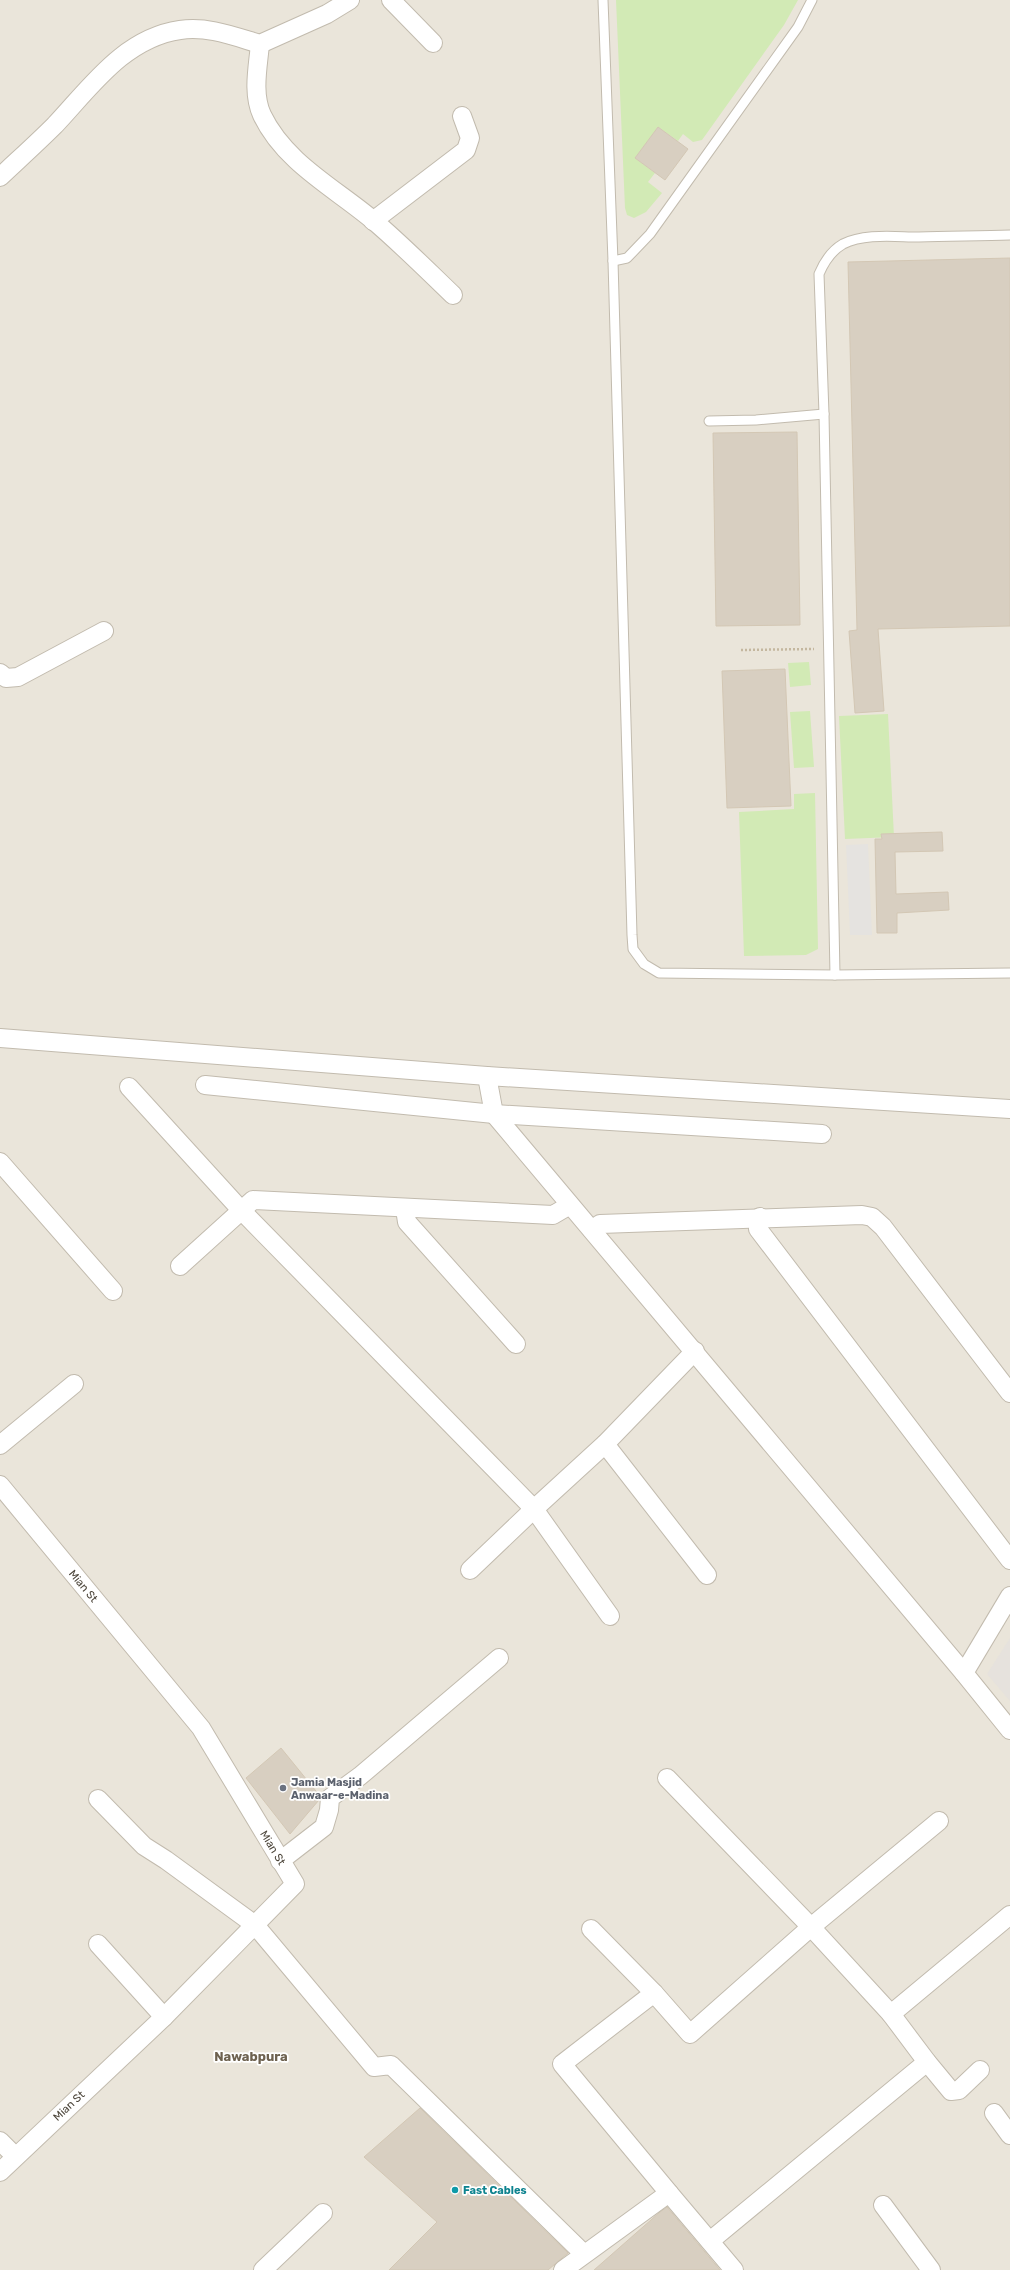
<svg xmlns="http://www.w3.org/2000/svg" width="1010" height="2270" viewBox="0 0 1010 2270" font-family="Rubik,sans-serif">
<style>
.residential{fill:#eae5da}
.industrial{fill:#e6e2dd}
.green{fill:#d2eab5}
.parking{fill:#e5e3e0}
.building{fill:#d8cfc1;stroke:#d3c7b4}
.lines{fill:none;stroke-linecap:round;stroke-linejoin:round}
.lane-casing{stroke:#c2bbae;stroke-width:11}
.street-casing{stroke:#c2bbae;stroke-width:20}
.path{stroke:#c4b79f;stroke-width:2.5;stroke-dasharray:2 2;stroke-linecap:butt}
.lane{stroke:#fff;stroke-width:9}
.street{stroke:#fff;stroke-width:18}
.worship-dot{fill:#6b7280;stroke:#fff;stroke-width:1.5}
.culture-dot{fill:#0f9aa8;stroke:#fff;stroke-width:1.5}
.labels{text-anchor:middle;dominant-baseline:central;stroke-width:3.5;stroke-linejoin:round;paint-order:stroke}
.street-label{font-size:11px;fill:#4b4439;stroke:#fff}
.worship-label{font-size:11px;font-weight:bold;fill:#5b616d;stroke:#fff;text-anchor:start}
.culture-label{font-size:11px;font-weight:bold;fill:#0d838f;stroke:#fff;text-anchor:start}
.quarter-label{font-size:13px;font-weight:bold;fill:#6e6250;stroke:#fff}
</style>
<rect width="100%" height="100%" fill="#f6f3ec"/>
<rect class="residential" x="0" y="0" width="1010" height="2270"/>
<polygon class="industrial" points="1010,1638 1010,1701 987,1674"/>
<g class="green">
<polygon points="616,0 798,0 784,25 702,140 693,142 683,134 678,141 658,127 635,158 655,173 648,182 662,193 646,212 634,218 627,215 625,208"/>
<polygon points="809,662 811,685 790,687 788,663"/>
<polygon points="810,711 814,767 794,768 790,712"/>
<polygon points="888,714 894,837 845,839 839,716"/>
<polygon points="815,793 818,949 806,955 744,956 739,812 794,809 794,794"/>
</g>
<polygon class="parking" points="868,844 872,935 850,935 846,845"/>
<g class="building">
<polygon points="658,127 688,149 665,180 635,158"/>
<polygon points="1010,258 1010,626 878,629 884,711 855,713 849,631 857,630 848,262"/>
<polygon points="797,432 800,625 716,626 713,433"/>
<polygon points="785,669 791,806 727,808 722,671"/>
<polygon points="942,832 943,851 895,852 896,894 948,892 949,910 897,913 897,933 877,933 875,839 882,839 881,834"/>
<polygon points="281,1748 320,1796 319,1800 290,1834 246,1778"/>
<polygon points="420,2108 568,2253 548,2270 389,2270 437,2222 364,2157"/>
<polygon points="667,2207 720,2270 594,2270 660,2212"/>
</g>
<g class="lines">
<defs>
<g id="lane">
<polyline points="603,0 613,261 632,935 633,949 644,964 659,973 835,975 1010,973"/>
<polyline points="613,261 627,258 650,234 798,27 812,0"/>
<polyline points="709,421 756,420 824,414"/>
<path d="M 835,975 L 824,414 L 819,274 C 824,262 831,251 843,244 C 865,233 895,237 919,237 C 949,236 980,236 1010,235"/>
</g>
<g id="street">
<polyline points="391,0 433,43"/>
<path d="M 260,44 C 258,67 252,93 262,115 C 285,163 335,188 374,221 C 401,244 427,270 453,295"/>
<path d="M 0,177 C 18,160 37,143 55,125 C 90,88 124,38 180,30 C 208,26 233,36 260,44 L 327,14 L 350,0"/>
<polyline points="373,221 466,150 470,138 462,116"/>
<polyline points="0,673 6,678 18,677 104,631"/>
<polyline points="0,1038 487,1076 1010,1109"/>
<polyline points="487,1076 494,1114 964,1673 1010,1730"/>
<polyline points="205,1085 494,1114 822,1134"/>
<polyline points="129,1087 241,1210 534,1509 470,1570"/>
<polyline points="0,1162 113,1291"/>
<polyline points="405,1209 407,1222 516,1344"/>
<polyline points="760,1217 758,1229 1010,1560"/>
<polyline points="592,1230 600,1224 862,1215 872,1217 883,1227 1010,1393"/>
<polyline points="180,1266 253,1200 553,1215 570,1205"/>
<polyline points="605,1444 707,1575"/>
<polyline points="0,1445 74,1384"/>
<path id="s1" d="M 0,1485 L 201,1728 L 295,1884 L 164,2017 L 0,2172"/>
<polyline points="610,1616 534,1509 605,1444 695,1351"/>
<polyline points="964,1673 1010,1596"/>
<polyline points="98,1799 144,1846 166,1860 255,1925 374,2067 391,2065 584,2254"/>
<polyline points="939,1821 811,1927 891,2014 1010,1915"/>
<polyline points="280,1861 324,1827 329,1810 330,1798 360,1776 499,1658"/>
<polyline points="98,1944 164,2017"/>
<polyline points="654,1993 690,2034 811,1927 667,1778"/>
<polyline points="891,2014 927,2062 951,2091 959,2090 980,2070"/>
<polyline points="994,2113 1010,2135"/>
<polyline points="0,2141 15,2156"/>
<polyline points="669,2193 734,2270"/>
<polyline points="883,2205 931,2270"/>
<polyline points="710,2241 927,2062"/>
<polyline points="263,2270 323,2213"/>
<polyline points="563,2270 669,2193 562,2064 654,1993 591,1929"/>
</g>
</defs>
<use href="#lane" class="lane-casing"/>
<use href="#street" class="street-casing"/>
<polyline class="path" points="741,650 814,649"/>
<use href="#lane" class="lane"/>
<use href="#street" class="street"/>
</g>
<circle class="worship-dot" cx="283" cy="1788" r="4"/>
<circle class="culture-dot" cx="455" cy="2190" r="4"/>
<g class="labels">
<g class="street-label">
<text stroke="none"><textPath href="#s1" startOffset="131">Mian St</textPath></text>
<text stroke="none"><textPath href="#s1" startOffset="455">Mian St</textPath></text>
<text transform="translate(69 2106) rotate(-43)">Mian St</text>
</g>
<g class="worship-label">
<text x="291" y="1782">Jamia Masjid<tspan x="291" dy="13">Anwaar-e-Madina</tspan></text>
</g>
<g class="culture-label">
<text x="463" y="2190">Fast Cables</text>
</g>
<g class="quarter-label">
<text x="251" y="2056">Nawabpura</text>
</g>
</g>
</svg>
